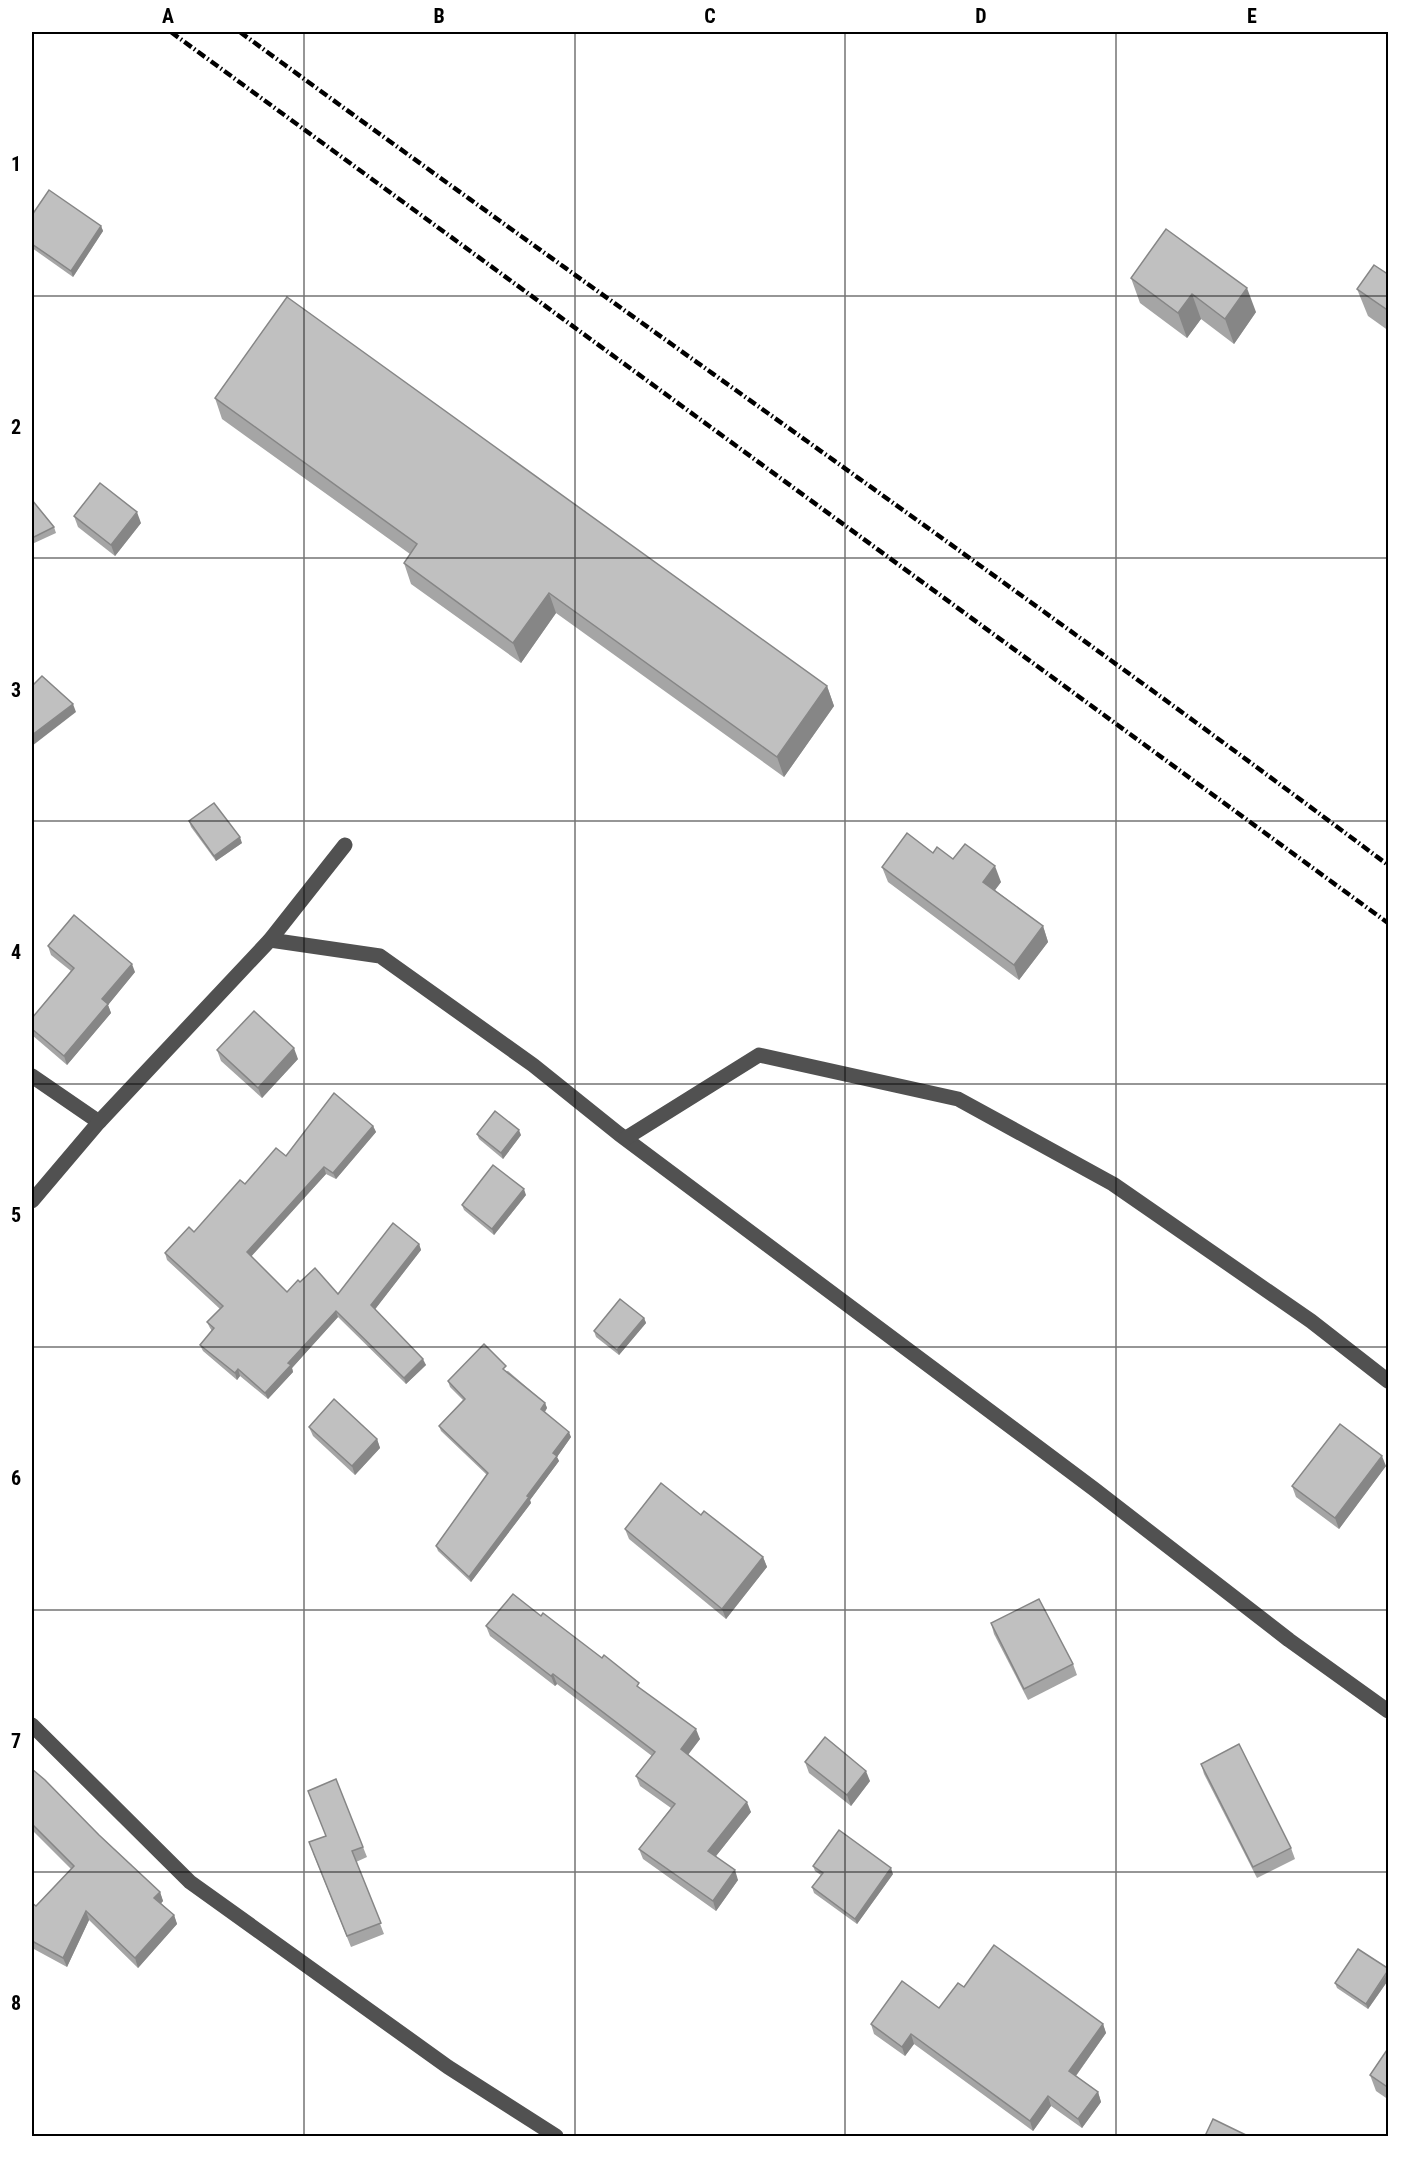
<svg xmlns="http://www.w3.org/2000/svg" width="1420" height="2168" viewBox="0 0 1420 2168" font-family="'Roboto Condensed',sans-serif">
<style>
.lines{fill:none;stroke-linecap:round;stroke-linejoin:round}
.minor{stroke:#515151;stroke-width:15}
.rail{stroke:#000;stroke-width:4.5;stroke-dasharray:9 3 1.5 3;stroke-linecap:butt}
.wall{fill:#a5a5a5}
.shaded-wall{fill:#868686}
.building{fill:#c0c0c0;stroke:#868686;stroke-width:1.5}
.grid{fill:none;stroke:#000;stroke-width:1.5;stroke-opacity:0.55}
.neatline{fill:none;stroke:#000;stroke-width:2}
.grid-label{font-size:20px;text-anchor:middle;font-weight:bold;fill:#000}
</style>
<rect width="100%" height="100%" fill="#fff"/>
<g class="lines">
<g class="minor">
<polyline points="270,940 380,956 533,1065 619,1134 1094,1489 1289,1640 1388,1711"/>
<polyline points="32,1076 99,1122"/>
<polyline points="626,1138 759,1055 958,1099 1113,1184 1311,1321 1388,1381"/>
<polyline points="32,1201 99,1122 270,940 345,845"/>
<polyline points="32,1725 190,1882 448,2067 556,2136"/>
</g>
<g class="rail">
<polyline points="171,32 1388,923"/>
<path d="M 240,32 C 621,312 1010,581 1388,865"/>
</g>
</g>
<g class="wall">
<polygon points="32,215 101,226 103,231 73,277 32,248"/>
<polygon points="1389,275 1389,331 1368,316 1357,289"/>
<polygon points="1131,278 1256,312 1234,344 1201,319 1187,338 1140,303"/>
<polygon points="215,398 827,686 834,706 784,777 556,613 521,663 411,584 404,563 410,554 222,419"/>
<polygon points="32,500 54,527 56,533 32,544"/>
<polygon points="74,516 141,523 115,556 78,527"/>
<polygon points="189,821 242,843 216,861 191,827"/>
<polygon points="933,853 953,859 1001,882 995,890 1043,926 1048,942 1019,980 888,882 882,867"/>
<polygon points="48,946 135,972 108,1005 111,1013 67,1065 32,1035 32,1018 71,971 51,955"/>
<polygon points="217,1050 298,1059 262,1098 221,1061"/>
<polygon points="373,1126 376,1132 336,1179 326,1174 251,1256 287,1292 300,1282 338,1294 419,1244 421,1250 375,1309 426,1365 406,1384 338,1317 292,1368 293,1372 268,1399 240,1376 237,1380 203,1351 200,1345 212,1331 210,1328 207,1322 220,1309 167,1260 165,1253 194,1232 245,1184 286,1156"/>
<polygon points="477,1134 521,1135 503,1159 479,1139"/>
<polygon points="526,1195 494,1235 464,1210 462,1205"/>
<polygon points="644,1318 646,1323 619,1355 596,1337 594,1331"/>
<polygon points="508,1371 545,1403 547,1408 545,1412 571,1437 557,1457 559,1461 530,1500 531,1503 471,1582 438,1551 436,1546 487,1475 441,1431 439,1426 463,1400 450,1387 448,1381"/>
<polygon points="309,1427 377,1439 380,1448 355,1475 313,1436"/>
<polygon points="1386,1466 1339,1529 1296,1497 1292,1486"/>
<polygon points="701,1515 763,1557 767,1567 726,1619 629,1539 625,1529"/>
<polygon points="541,1616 641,1689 700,1739 688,1754 751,1812 716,1856 738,1880 716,1911 643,1859 639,1849 671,1808 640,1786 636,1776 652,1756 557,1684 555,1686 490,1636 486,1626"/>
<polygon points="991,1623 1073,1664 1077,1675 1028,1700 994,1634"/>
<polygon points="805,1762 870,1781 851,1806 809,1773"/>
<polygon points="1201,1764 1291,1848 1295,1859 1257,1878 1204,1774"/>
<polygon points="32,1769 99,1835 160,1892 163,1901 161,1903 174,1915 177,1924 138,1968 89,1920 67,1967 32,1948 32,1903 36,1906 71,1869 32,1830"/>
<polygon points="308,1791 363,1847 367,1857 356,1862 384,1934 351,1947 313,1853 326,1836"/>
<polygon points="813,1866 893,1874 857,1924 814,1893 812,1887 821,1875 815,1871"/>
<polygon points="1389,1969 1389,1979 1368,2009 1337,1988 1335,1983"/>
<polygon points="964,1987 1103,2024 1106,2033 1076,2076 1098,2092 1101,2102 1082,2128 1051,2106 1033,2131 914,2044 905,2056 874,2034 871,2024 939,2008"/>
<polygon points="1389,2047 1389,2100 1376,2091 1370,2075"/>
</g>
<g class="shaded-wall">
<polygon points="101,226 103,231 73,277 71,271"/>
<polygon points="1247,288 1256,312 1234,344 1225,319"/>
<polygon points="1192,294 1201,319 1187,338 1178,313"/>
<polygon points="137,512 141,523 115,556 111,545"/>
<polygon points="549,593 556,613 521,663 513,643"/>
<polygon points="827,686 834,706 784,777 777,757"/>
<polygon points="73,704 76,712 32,746 32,735"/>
<polygon points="240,837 242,843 216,861 214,856"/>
<polygon points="995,866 1001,882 989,898 983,882"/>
<polygon points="1043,926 1048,942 1019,980 1014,965"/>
<polygon points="132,964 135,972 108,1005 111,1013 67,1065 64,1056 102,999"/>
<polygon points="294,1048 298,1059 262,1098 258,1088"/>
<polygon points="373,1126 376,1132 336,1179 333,1173"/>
<polygon points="519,1130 521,1135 503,1159 501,1153"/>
<polygon points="324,1167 326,1174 249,1259 247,1252"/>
<polygon points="524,1189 526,1195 494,1235 492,1229"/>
<polygon points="419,1244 421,1250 373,1312 371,1305"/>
<polygon points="336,1311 338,1317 292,1368 293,1372 268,1399 265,1393 288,1363"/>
<polygon points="644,1318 646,1323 619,1355 617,1350"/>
<polygon points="423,1359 426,1365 406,1384 404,1378"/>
<polygon points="238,1369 240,1376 237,1380 235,1373"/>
<polygon points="545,1403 547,1408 543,1414 541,1409"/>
<polygon points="569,1432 571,1437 557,1457 559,1461 530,1500 531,1503 471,1582 469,1577 527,1496 553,1453"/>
<polygon points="377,1439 380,1448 355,1475 352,1466"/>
<polygon points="1382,1456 1386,1466 1339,1529 1335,1518"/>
<polygon points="763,1557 767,1567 726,1619 722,1609"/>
<polygon points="553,1674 557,1684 555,1686 551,1676"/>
<polygon points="696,1729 700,1739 685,1759 681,1749"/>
<polygon points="866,1771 870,1781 851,1806 847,1795"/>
<polygon points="747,1802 751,1812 712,1861 708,1851"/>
<polygon points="891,1868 893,1874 857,1924 855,1919"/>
<polygon points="735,1870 738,1880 716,1911 713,1901"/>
<polygon points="160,1892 163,1901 158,1907 154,1898"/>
<polygon points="86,1911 89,1920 67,1967 63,1958"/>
<polygon points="174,1915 177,1924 138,1968 135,1958"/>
<polygon points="1389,1971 1389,1979 1368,2009 1366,2004"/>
<polygon points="1103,2024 1106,2033 1072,2081 1069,2071"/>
<polygon points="911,2034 914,2044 905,2056 902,2047"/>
<polygon points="1098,2092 1101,2102 1082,2128 1078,2119"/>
<polygon points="1048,2096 1051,2106 1033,2131 1030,2121"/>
</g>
<g class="building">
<polygon points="49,190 101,226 71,271 32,244 32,215"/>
<polygon points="1166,229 1247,288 1225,319 1192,294 1178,313 1131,278"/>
<polygon points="1374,265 1389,275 1389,311 1357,289"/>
<polygon points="287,297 827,686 777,757 549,593 513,643 404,563 417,544 215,398"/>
<polygon points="100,483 137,512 111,545 74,516"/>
<polygon points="32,500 54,527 32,538"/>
<polygon points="42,676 73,704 32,735 32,686"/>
<polygon points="214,803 240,837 214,856 189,821"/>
<polygon points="907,833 933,853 937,847 953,859 965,844 995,866 983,882 1043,926 1014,965 882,867"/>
<polygon points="74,915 132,964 102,999 108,1004 64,1056 32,1029 32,1018 74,968 48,946"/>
<polygon points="254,1011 294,1048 258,1088 217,1050"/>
<polygon points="334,1093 373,1126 333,1173 324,1167 247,1252 287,1292 298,1280 300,1282 315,1268 338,1294 393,1223 419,1244 371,1305 423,1359 404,1378 336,1311 288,1363 291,1365 265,1393 238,1369 235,1373 200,1345 214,1328 207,1322 223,1306 165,1253 189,1227 194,1232 240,1180 245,1184 276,1148 286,1156"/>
<polygon points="495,1111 519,1130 501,1153 477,1134"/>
<polygon points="493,1165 524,1189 492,1229 462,1205"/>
<polygon points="620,1299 644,1318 617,1350 594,1331"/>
<polygon points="484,1344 506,1366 503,1369 545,1403 541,1409 569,1432 553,1453 557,1456 527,1496 529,1497 469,1577 436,1546 488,1473 439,1426 465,1399 448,1381"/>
<polygon points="334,1399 377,1439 352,1466 309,1427"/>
<polygon points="1340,1424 1382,1456 1335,1518 1292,1486"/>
<polygon points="661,1483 701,1515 704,1511 763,1557 722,1609 625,1529"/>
<polygon points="513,1594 541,1616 543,1613 602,1658 604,1655 639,1683 637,1686 696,1729 681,1749 747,1802 708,1851 735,1870 713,1901 639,1849 675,1804 636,1776 655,1752 553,1674 551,1676 486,1626"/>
<polygon points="1039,1599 1073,1664 1024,1689 991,1623"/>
<polygon points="825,1737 866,1771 847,1795 805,1762"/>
<polygon points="1239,1744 1291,1848 1253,1867 1201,1764"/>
<polygon points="32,1769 45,1780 99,1835 160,1892 154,1898 174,1915 135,1958 86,1911 63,1958 32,1941 32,1903 36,1906 74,1866 32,1824"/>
<polygon points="336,1779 363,1847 352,1851 381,1923 347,1936 309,1842 326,1836 308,1791"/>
<polygon points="839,1830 891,1868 855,1919 812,1887 823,1873 813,1866"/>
<polygon points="994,1945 1103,2024 1069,2071 1098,2092 1078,2119 1048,2096 1030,2121 911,2034 902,2047 871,2024 902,1981 939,2008 958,1983 964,1987"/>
<polygon points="1358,1949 1389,1969 1366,2004 1335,1983"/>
<polygon points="1389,2047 1389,2088 1370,2075"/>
<polygon points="1213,2119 1248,2136 1205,2136"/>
</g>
<path class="grid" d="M 304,32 L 304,2136M 575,32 L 575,2136M 845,32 L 845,2136M 1116,32 L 1116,2136M 32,296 L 1388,296M 32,558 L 1388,558M 32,821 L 1388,821M 32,1084 L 1388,1084M 32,1347 L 1388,1347M 32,1610 L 1388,1610M 32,1872 L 1388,1872"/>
<rect width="1420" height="2168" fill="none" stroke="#ffffff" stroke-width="66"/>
<rect x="33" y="33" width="1354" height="2102" class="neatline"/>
<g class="grid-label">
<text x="168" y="23">A</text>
<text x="439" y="23">B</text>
<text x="710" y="23">C</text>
<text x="981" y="23">D</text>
<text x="1252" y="23">E</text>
<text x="16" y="171">1</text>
<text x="16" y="434">2</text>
<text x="16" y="697">3</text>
<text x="16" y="959">4</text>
<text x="16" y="1222">5</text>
<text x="16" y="1485">6</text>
<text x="16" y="1748">7</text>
<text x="16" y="2010">8</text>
</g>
</svg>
